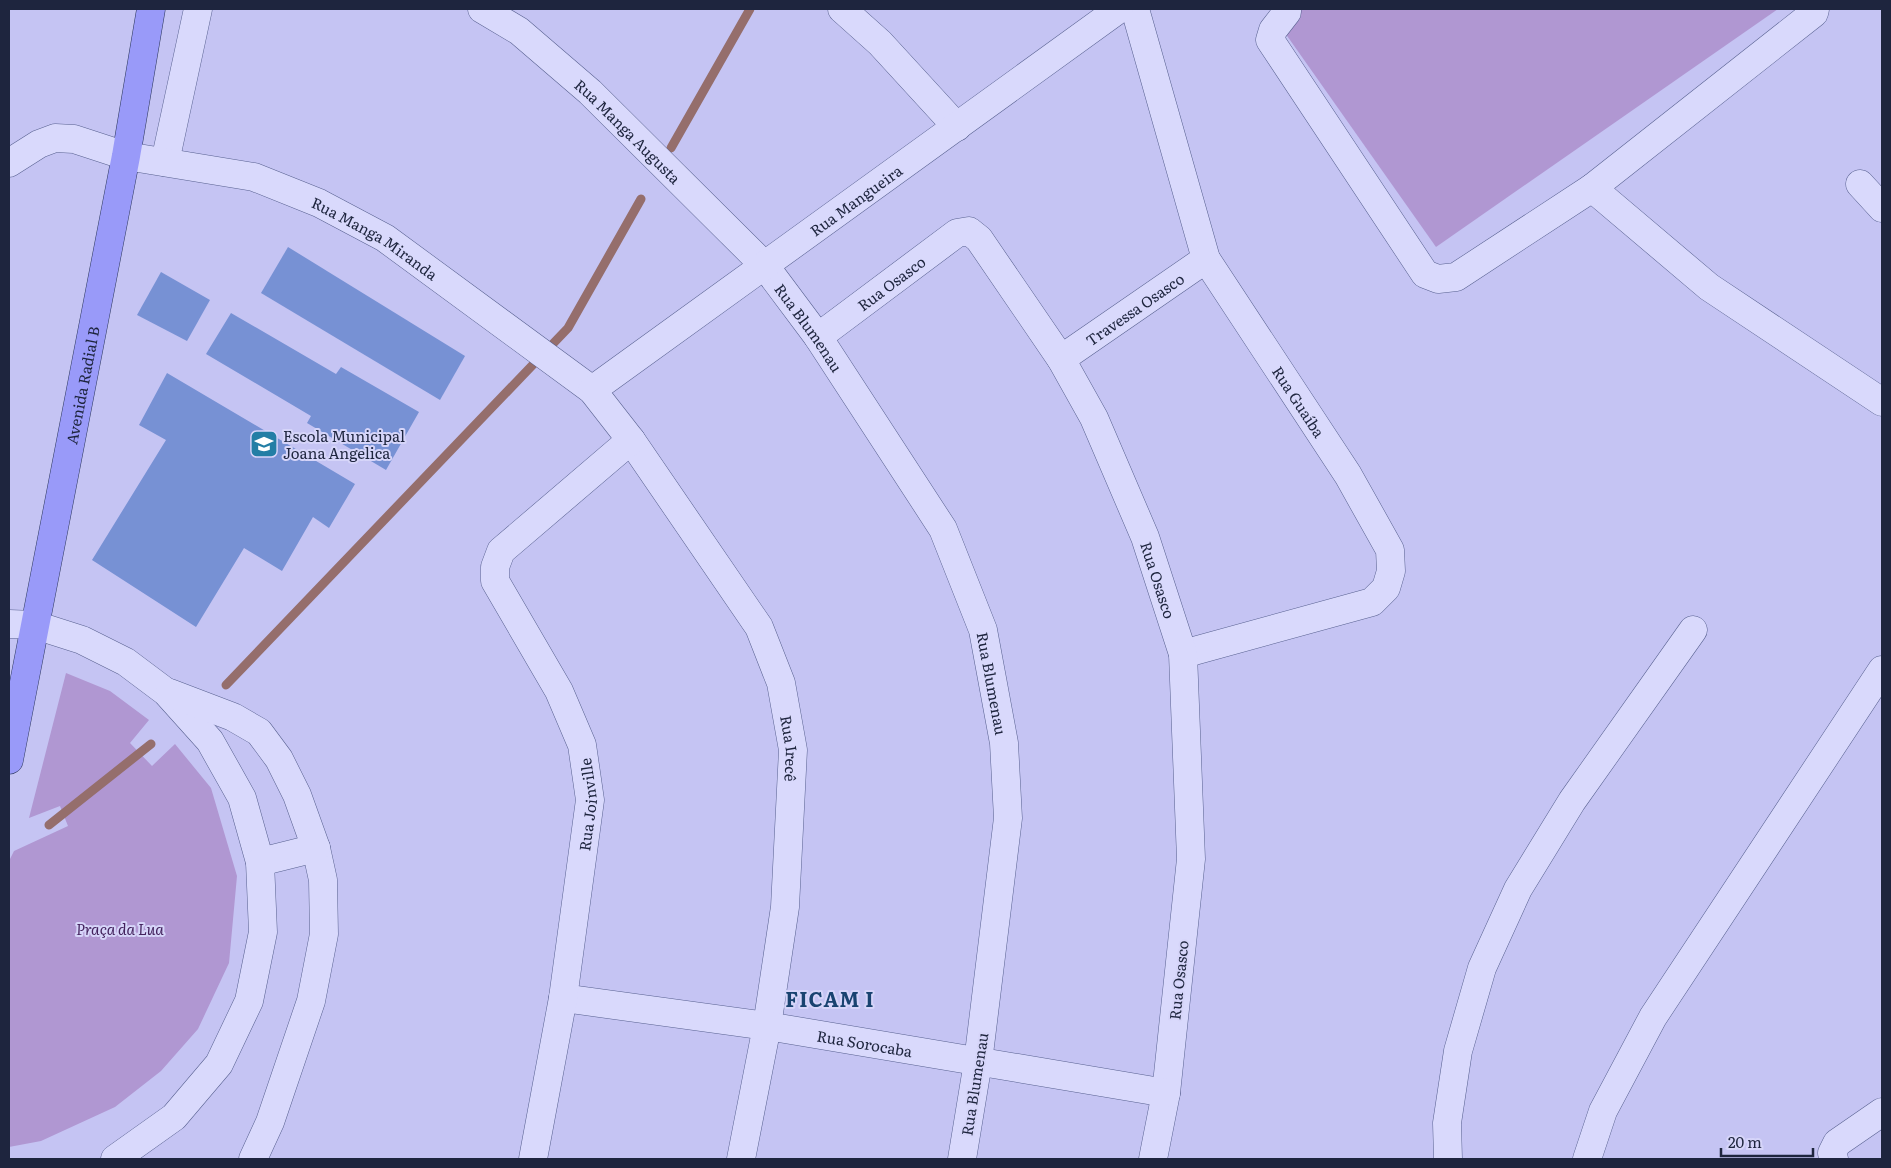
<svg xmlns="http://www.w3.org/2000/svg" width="1891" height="1168" viewBox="0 0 1891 1168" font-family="Literata,serif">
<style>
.green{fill:#b097d2}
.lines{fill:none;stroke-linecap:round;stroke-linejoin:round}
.stream{stroke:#956e6c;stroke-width:9}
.building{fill:#7791d4}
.minor-casing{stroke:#586190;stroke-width:29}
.major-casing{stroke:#2d385d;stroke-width:29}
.minor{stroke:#d9d9fc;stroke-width:28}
.major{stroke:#999af9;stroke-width:28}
.labels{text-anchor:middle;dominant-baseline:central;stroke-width:4;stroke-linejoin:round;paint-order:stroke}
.street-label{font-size:15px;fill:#1e253e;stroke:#d6d5f9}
.poi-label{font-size:15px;fill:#1e253e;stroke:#d6d5f9;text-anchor:start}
.park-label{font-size:15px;font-style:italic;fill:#43225d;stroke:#d6d5f9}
.district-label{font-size:20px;font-weight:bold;letter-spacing:1px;fill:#194370;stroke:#d6d5f9}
</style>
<rect width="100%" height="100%" fill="#c5c4f3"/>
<g class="green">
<polygon points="1298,9 1778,9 1436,247 1278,23"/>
<polygon points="66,673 110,691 149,720 130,743 152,766 175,744 211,788 237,876 229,963 198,1029 161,1071 115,1107 41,1141 9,1147 9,861 14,851 68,826 60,806 29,818"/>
</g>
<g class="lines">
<g class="stream">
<polyline points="671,148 750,9"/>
<polyline points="226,685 568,328 641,199"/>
<polyline points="49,825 151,744"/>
</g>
</g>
<g class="building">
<polygon points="288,247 465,356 440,400 261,293"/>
<polygon points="161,272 210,300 187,341 137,315"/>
<polygon points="231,313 336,374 341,367 419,412 386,470 307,423 311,416 206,354"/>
<polygon points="167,373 355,484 329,528 313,517 282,571 244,548 196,627 92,560 166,440 139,425"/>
</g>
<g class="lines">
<defs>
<g id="minor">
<path id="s1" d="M 482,9 L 519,31 L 590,92 L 765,266 L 818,337 L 943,529 L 983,630 L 1004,743 L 1008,818 L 978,1062 L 962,1159"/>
<polyline points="842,9 880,43 957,127"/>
<path id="s2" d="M 1135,9 L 1206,259 L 1348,475 L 1390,550 L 1391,571 L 1386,588 L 1372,602 L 1183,654"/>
<polyline points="1287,9 1287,12 1273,30 1270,40 1425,274 1438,279 1456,277 1592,188 1814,13 1815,9"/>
<polyline points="165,162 198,9"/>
<path id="s3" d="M 9,163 L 39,144 L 55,138 L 74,139 L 126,156 L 254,177 L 319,203 L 385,238 L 592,390 L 631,440 L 759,627 L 781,683 L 793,750 L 785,907 L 767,1026 L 741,1159"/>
<polyline points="1860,184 1882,208"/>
<polyline points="1592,188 1709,287 1882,402"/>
<path id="s4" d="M 818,337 L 957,233 L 969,231 L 979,239 L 1061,359 L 1094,418 L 1145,537 L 1183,654 L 1191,859 L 1166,1093 L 1153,1159"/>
<path id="s5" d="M 1061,359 L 1206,259"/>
<path id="s6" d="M 592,390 L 1119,9"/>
<polyline points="9,624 35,625 82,640 126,662 166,692 210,741 242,798 260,862 263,932 249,1001 219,1064 174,1117 115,1159"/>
<polyline points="170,693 233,717 259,732 279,759 297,795 316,848 323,880 324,934 311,1001 270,1122 253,1159"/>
<polyline points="260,862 316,848"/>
<path id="s7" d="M 563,998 L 767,1026 L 1166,1093"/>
<path id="s8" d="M 533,1159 L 563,998 L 590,800 L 582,745 L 559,691 L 495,581 L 495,567 L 501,551 L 631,440"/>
<polyline points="1448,1159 1447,1123 1458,1051 1482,968 1518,889 1572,801 1693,630"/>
<polyline points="1587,1159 1603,1111 1653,1017 1882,670"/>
<polyline points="1834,1159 1832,1153 1837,1143 1882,1112"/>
</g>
<g id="major">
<path id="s9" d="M 9,760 L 126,156 L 151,9"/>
</g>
</defs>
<use href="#minor" class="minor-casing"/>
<use href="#major" class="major-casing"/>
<use href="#minor" class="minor"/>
<use href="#major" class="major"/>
</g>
<defs>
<symbol id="school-square" viewBox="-11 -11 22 22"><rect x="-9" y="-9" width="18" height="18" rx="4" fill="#227ea5" stroke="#d6d5f9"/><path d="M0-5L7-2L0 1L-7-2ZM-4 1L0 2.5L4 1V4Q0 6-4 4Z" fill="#fff"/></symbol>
</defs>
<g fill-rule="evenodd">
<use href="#school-square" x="248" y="428" width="32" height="32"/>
</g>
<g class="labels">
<g class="street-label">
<text stroke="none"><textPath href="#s1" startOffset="191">Rua Manga Augusta</textPath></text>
<text stroke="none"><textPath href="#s6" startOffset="325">Rua Mangueira</textPath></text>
<text stroke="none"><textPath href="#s3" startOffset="392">Rua Manga Miranda</textPath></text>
<text stroke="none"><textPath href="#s4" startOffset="91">Rua Osasco</textPath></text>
<text stroke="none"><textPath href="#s5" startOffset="89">Travessa Osasco</textPath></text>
<text stroke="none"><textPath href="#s1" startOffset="459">Rua Blumenau</textPath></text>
<text stroke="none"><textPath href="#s9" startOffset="382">Avenida Radial B</textPath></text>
<text stroke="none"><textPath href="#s2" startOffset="430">Rua Guaíba</textPath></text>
<text stroke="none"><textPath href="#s4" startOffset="586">Rua Osasco</textPath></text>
<text stroke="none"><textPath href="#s1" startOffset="864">Rua Blumenau</textPath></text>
<text stroke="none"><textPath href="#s3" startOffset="1074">Rua Irecê</textPath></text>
<text stroke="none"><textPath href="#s8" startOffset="359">Rua Joinville</textPath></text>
<text transform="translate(1178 980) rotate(-84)">Rua Osasco</text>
<text stroke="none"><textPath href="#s7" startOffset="305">Rua Sorocaba</textPath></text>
<text transform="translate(974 1084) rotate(-81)">Rua Blumenau</text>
</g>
<g class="poi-label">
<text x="283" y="435">Escola Municipal<tspan x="283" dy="17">Joana Angelica</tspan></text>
</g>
<g class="park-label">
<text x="120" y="928">Praça da Lua</text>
</g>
<g class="district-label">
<text x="830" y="998">FICAM I</text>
</g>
</g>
<rect width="1891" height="1168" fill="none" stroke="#1e253e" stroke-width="20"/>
<path d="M1721 1148v8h92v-8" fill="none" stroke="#1e253e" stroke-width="2.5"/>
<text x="1728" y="1148" font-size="15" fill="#1e253e" stroke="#d6d5f9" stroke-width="4" paint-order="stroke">20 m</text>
</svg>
